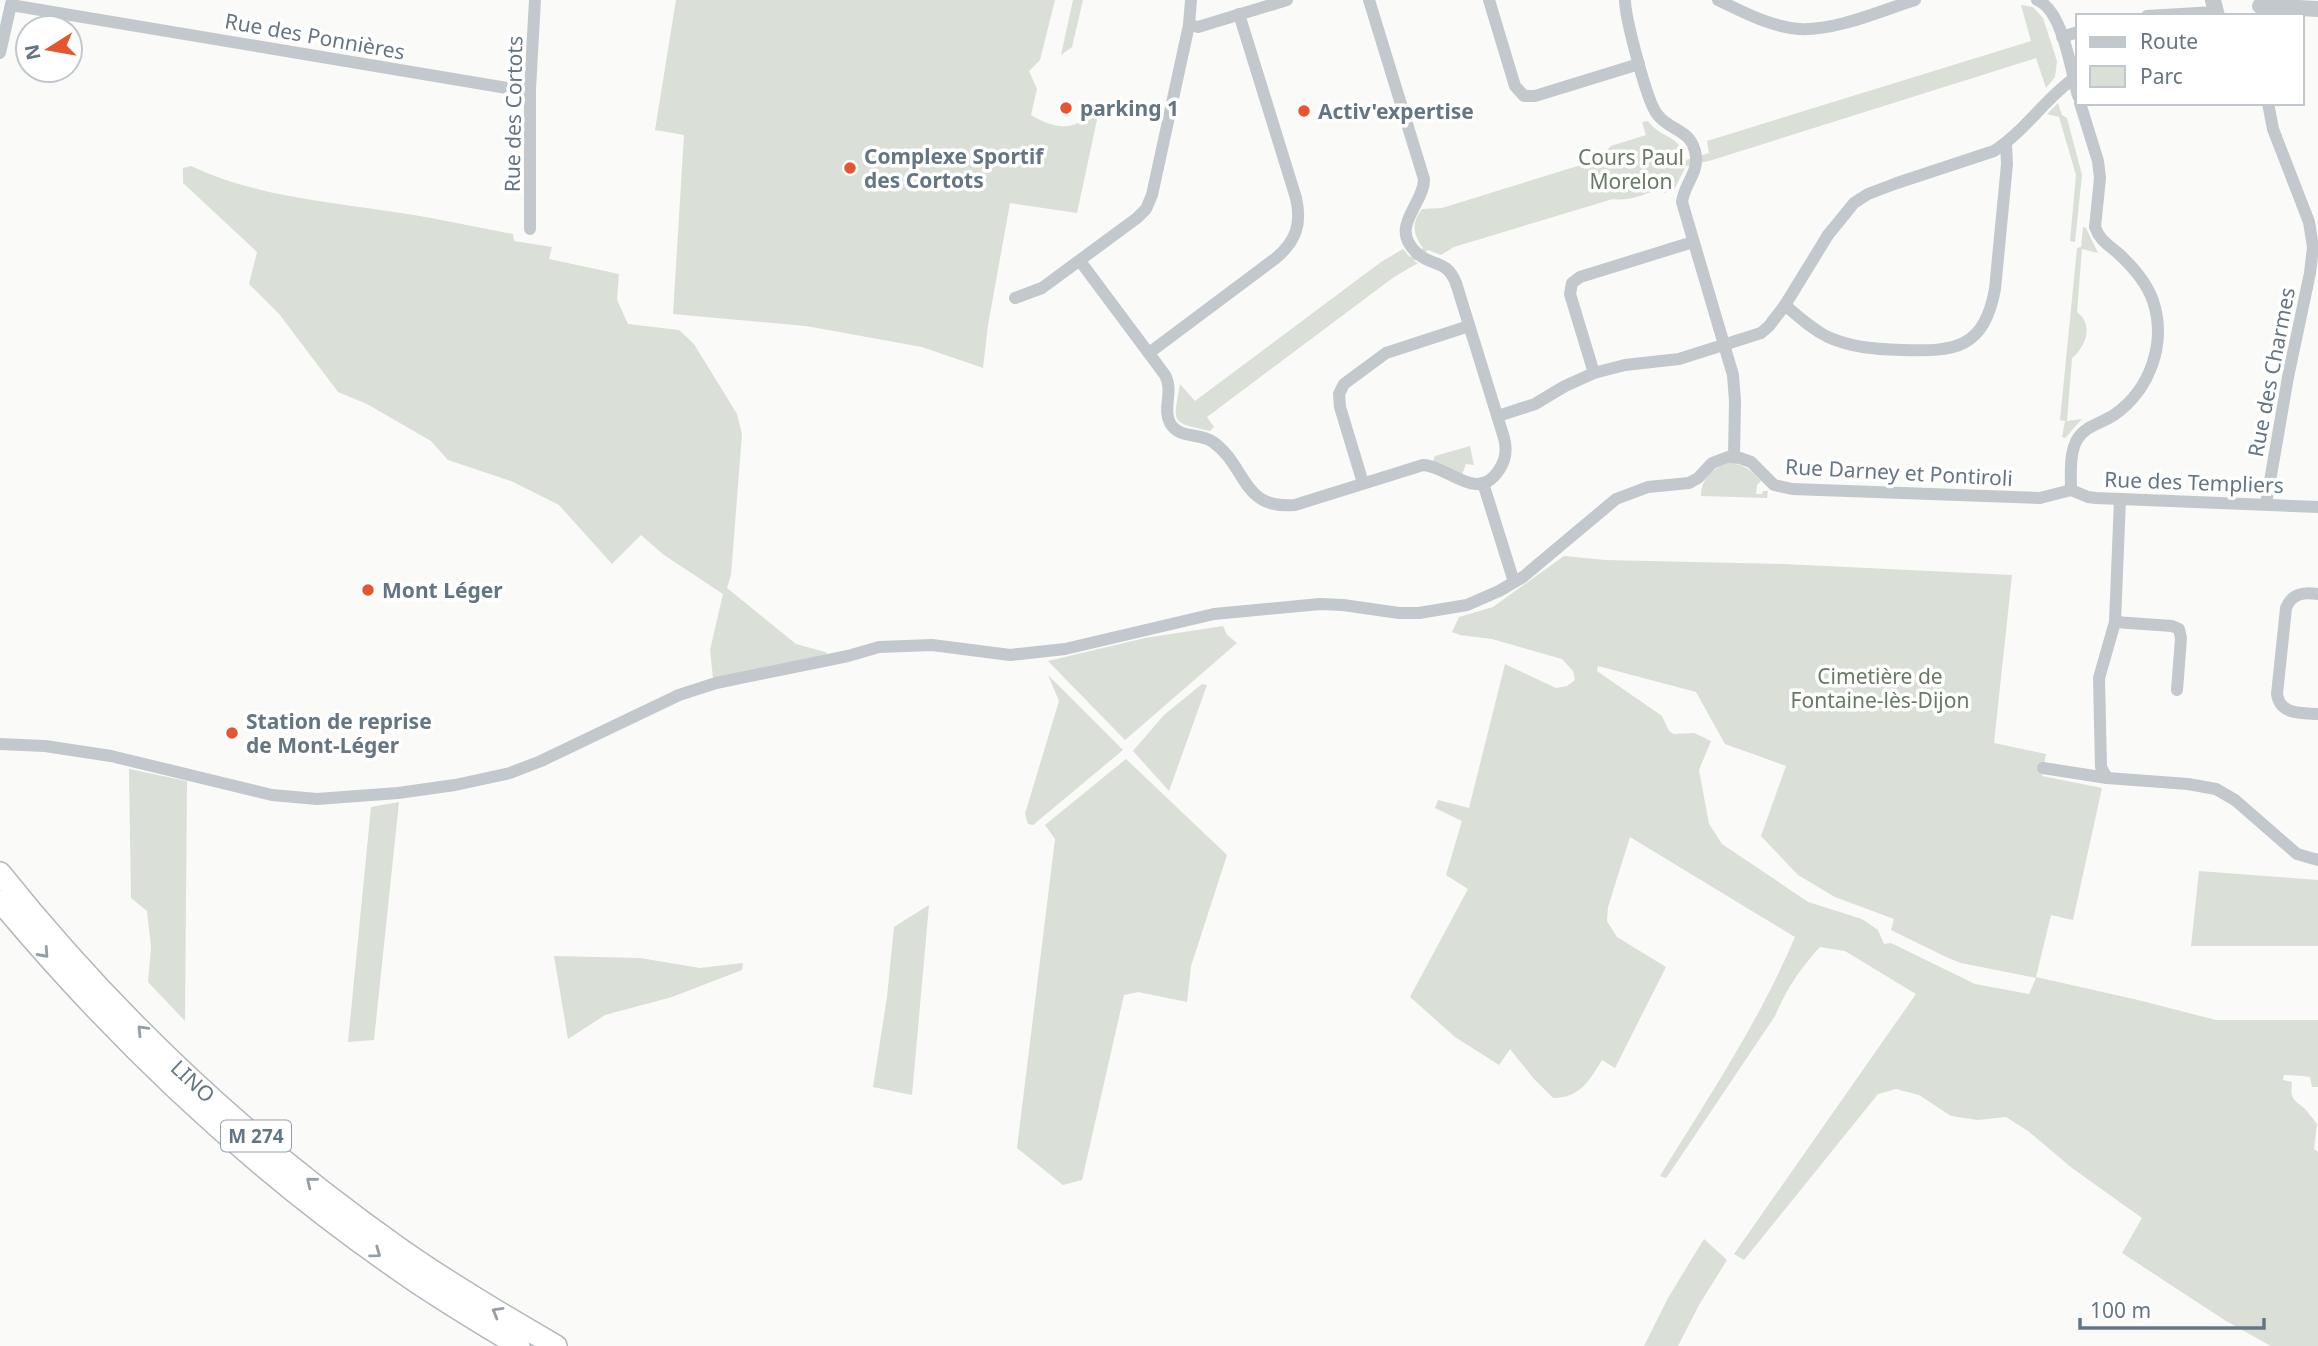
<svg xmlns="http://www.w3.org/2000/svg" width="2318" height="1346" viewBox="0 0 2318 1346" font-family="'Noto Sans',sans-serif">
<style>
.green{fill:#dadfd7;fill-rule:evenodd}
.lines{fill:none;stroke-linecap:round;stroke-linejoin:round}
.trunk-casing{stroke:#b4b9bd;stroke-width:24}
.minor{stroke:#c3c8cc;stroke-width:12}
.tertiary{stroke:#c3c8cc;stroke-width:16}
.trunk{stroke:#fff;stroke-width:21}
.oneway{stroke:#939fa8}
.poi-dot{fill:#e4572e;stroke:#fff;stroke-width:2.5}
.labels{text-anchor:middle;dominant-baseline:central;stroke-width:7;stroke-linejoin:round;paint-order:stroke}
.shield{fill:#fff;stroke:#939fa8;stroke-width:2}
.shield-label{font-size:19px;font-weight:bold;fill:#657683}
.street-label{font-size:21px;fill:#657683;stroke:#fff}
.poi-label{font-size:21px;font-weight:bold;fill:#657683;stroke:#fff;text-anchor:start}
.park-label{font-size:21px;fill:#687a64;stroke:#fff}
</style>
<rect width="100%" height="100%" fill="#fafaf8"/>
<g class="green">
<path d="M 676,0 L 1055,0 L 1040,60 L 1029,71 L 1037,89 L 1031,115 C 1047,125 1070,133 1084,118 C 1090,112 1094,106 1101,101 L 1077,213 L 1010,203 L 988,325 L 983,368 L 922,347 L 806,326 L 673,314 L 684,135 L 655,130 Z"/>
<polygon points="1073,0 1083,0 1072,47 1061,55"/>
<path d="M 2021,5 L 2033,7 L 2043,18 L 2057,61 L 2055,77 L 2046,88 L 2036,58 L 1709,161 L 1686,166 L 1674,190 L 1664,193 L 1662,188 C 1648,193 1628,202 1613,199 L 1454,247 L 1441,255 L 1428,250 L 1414,261 L 1418,263 L 1394,277 L 1207,417 L 1214,427 L 1210,431 C 1170,422 1173,424 1180,384 L 1195,401 L 1381,262 L 1403,249 L 1410,257 L 1423,248 C 1413,235 1411,222 1422,209 L 1442,208 L 1597,160 L 1611,146 L 1646,135 L 1642,122 L 1648,121 C 1662,140 1679,133 1686,160 L 1709,153 L 1707,141 L 2031,41 Z"/>
<polygon points="2058,103 2062,115 2067,118 2082,175 2075,242 2070,241 2076,175 2059,117 2047,114"/>
<path d="M 191,166 C 253,195 320,201 387,211 C 430,217 471,226 513,234 L 514,241 L 552,247 L 549,259 L 619,274 L 617,300 L 628,324 L 679,330 L 694,344 L 737,414 L 742,434 L 731,575 L 727,588 L 796,644 L 825,652 L 827,653 L 826,655 L 713,678 L 710,650 L 723,594 L 664,555 L 641,535 L 612,564 L 559,505 L 511,481 L 448,460 L 431,441 L 367,404 L 338,392 L 280,315 L 249,284 L 257,252 L 183,183 L 183,168 Z"/>
<path d="M 2083,227 L 2086,228 L 2098,253 L 2082,249 L 2077,312 C 2094,325 2086,346 2072,358 L 2067,421 L 2082,419 L 2065,438 L 2062,437 L 2065,421 L 2060,420 L 2077,248 L 2081,247 Z"/>
<polygon points="1470,446 1474,465 1466,464 1461,477 1441,464 1433,461 1435,456"/>
<path d="M 1731,463 C 1745,465 1752,471 1761,481 L 1757,485 L 1756,494 L 1762,494 L 1763,491 L 1768,491 L 1767,498 L 1701,496 C 1701,478 1714,466 1731,463 Z"/>
<path d="M 1564,556 L 1605,560 L 1784,564 L 2012,575 L 1994,743 L 2046,754 L 2042,776 L 2102,788 L 2073,920 L 2051,915 L 2036,977 L 2138,1000 L 2216,1020 L 2318,1020 L 2318,1087 L 2312,1087 L 2310,1077 C 2306,1076 2289,1075 2284,1075 L 2283,1080 L 2292,1082 C 2290,1099 2293,1099 2305,1109 C 2309,1113 2313,1119 2317,1124 L 2314,1149 L 2318,1152 L 2318,1346 L 2271,1346 L 2226,1321 L 2122,1253 L 2142,1218 L 2072,1168 L 2028,1131 L 2006,1117 L 1978,1120 L 1951,1116 L 1919,1095 L 1896,1089 L 1878,1094 L 1744,1260 L 1734,1254 L 1916,994 L 1845,951 L 1820,947 C 1801,967 1786,990 1775,1016 L 1671,1171 L 1666,1178 L 1660,1176 C 1708,1098 1759,1022 1795,937 L 1630,837 L 1608,907 L 1607,921 L 1617,937 L 1666,967 L 1615,1068 L 1602,1060 C 1589,1081 1580,1098 1553,1098 L 1534,1079 L 1510,1049 L 1499,1065 L 1455,1037 L 1410,997 L 1468,889 L 1446,875 L 1462,821 L 1435,808 L 1438,800 L 1469,808 L 1505,664 L 1556,688 L 1567,686 L 1575,680 L 1573,671 L 1562,659 L 1492,639 L 1460,635 L 1452,632 L 1459,617 L 1493,607 ZM 1598,666 L 1696,692 L 1725,744 L 1786,766 L 1761,836 L 1798,875 L 1835,897 L 1894,919 L 1891,930 L 1946,957 L 1961,963 L 2036,978 L 2029,994 L 1975,984 L 1891,943 L 1884,944 L 1878,930 L 1862,919 L 1808,902 L 1722,844 L 1709,824 L 1699,770 L 1711,741 L 1694,733 L 1674,734 L 1669,731 L 1662,716 L 1597,671 Z"/>
<polygon points="1223,626 1227,635 1237,643 1125,740 1048,661 1145,638"/>
<polygon points="1048,675 1123,750 1033,825 1028,824 1025,814 1059,701"/>
<polygon points="1202,684 1207,685 1169,791 1133,751 1164,715"/>
<polygon points="1126,759 1227,855 1191,966 1187,1002 1138,992 1124,995 1082,1180 1063,1185 1017,1148 1055,839 1045,825"/>
<polygon points="129,769 187,781 185,1021 148,982 151,947 147,911 131,898"/>
<polygon points="399,802 374,1040 348,1042 371,807"/>
<polygon points="2199,871 2318,880 2318,946 2191,946"/>
<polygon points="929,905 912,1095 873,1087 887,997 894,927"/>
<polygon points="554,956 640,958 700,968 743,963 742,970 672,997 605,1015 568,1039"/>
<polygon points="1704,1239 1727,1260 1699,1305 1678,1346 1644,1346 1668,1298"/>
</g>
<g class="lines">
<defs>
<g id="trunk">
<path id="s1" d="M 0,873 C 115,1017 252,1145 403,1251 C 452,1285 504,1316 556,1346"/>
<path d="M 0,901 C 122,1047 257,1174 415,1281 C 449,1304 484,1325 519,1346"/>
</g>
</defs>
<use href="#trunk" class="trunk-casing"/>
<g class="minor">
<polyline points="1489,0 1515,86 1524,96 1535,96 1639,64"/>
<path d="M 1625,0 C 1625,17 1647,102 1657,114 C 1670,132 1692,128 1696,156 C 1698,173 1684,185 1682,202 L 1733,375 L 1735,401 L 1734,456"/>
<path d="M 1718,0 C 1743,12 1771,27 1799,29 C 1835,31 1880,11 1915,0"/>
<path d="M 2037,0 C 2063,10 2071,71 2078,96"/>
<polyline points="11,5 507,88 530,89"/>
<polyline points="2147,16 2215,12"/>
<polyline points="1189,25 1198,27 1287,0"/>
<polyline points="2062,37 2078,32"/>
<polyline points="0,53 12,0"/>
<polyline points="530,229 530,89 535,0"/>
<path d="M 1080,261 L 1165,375 C 1174,392 1162,408 1170,423 C 1180,440 1199,432 1213,442 C 1247,466 1241,510 1295,505 L 1423,465 C 1449,466 1477,504 1499,470 C 1506,460 1507,449 1504,438 L 1456,283 C 1446,259 1433,267 1418,254 C 1387,227 1424,206 1424,179 L 1369,0"/>
<polyline points="1015,298 1042,288 1137,218 1146,209 1152,195 1189,25 1191,0"/>
<path d="M 1785,305 C 1799,317 1812,329 1828,337 C 1853,348 1875,349 1902,350 C 1956,352 1984,348 1995,289 L 2007,164 L 2006,144"/>
<path d="M 1149,353 L 1276,258 C 1296,241 1302,224 1296,198 L 1239,14"/>
<polyline points="1594,373 1570,294 1572,283 1580,277 1693,242"/>
<path d="M 1498,416 L 1535,404 L 1565,386 L 1594,373 L 1625,365 L 1679,359 L 1761,333 L 1769,326 L 1785,305 L 1828,235 L 1854,203 L 1868,194 L 1897,183 L 1994,151 C 2024,132 2044,100 2073,79"/>
<polyline points="1363,483 1340,407 1339,394 1344,384 1386,353 1469,326"/>
<polyline points="1483,483 1514,582"/>
<path d="M 2071,490 C 2071,473 2069,452 2078,438 C 2087,425 2102,423 2114,415 C 2150,390 2167,343 2153,301 C 2147,283 2133,267 2119,254 C 2109,245 2100,241 2095,227 L 2100,178 L 2098,161 L 2080,103"/>
<polyline points="2071,490 2088,497 2096,498 2318,507"/>
<polyline points="2266,504 2288,377 2310,273 2313,247 2309,222 2273,129 2268,103"/>
<path d="M 2318,594 C 2304,592 2292,593 2286,608 L 2277,694 C 2280,715 2301,713 2318,714"/>
<polyline points="2115,622 2172,626 2179,629 2181,638 2177,690"/>
<polyline points="0,744 45,746 111,756 272,795 317,799 398,793 455,785 510,773 541,761 679,695 716,683 848,656 879,647 932,645 1010,655 1065,649 1214,614 1320,604 1343,605 1399,613 1419,613 1467,605 1499,591 1523,577 1616,499 1648,487 1689,483 1698,478 1712,463 1728,457 1740,458 1751,462 1774,485 1792,489 2040,498 2071,490"/>
<polyline points="2043,768 2107,778 2188,784 2216,789 2235,800 2297,854 2318,860"/>
<polyline points="2107,778 2101,767 2099,678 2115,622 2120,499"/>
</g>
<g class="tertiary">
<polyline points="2213,0 2217,16"/>
<polyline points="2260,6 2318,9"/>
</g>
<use href="#trunk" class="trunk"/>
</g>
<defs><path id="oneway-chevron" d="M-2-3.5L2.5 0L-2 3.5" fill="none" stroke-width="1.6" stroke-linecap="round" stroke-linejoin="round" transform="scale(1.75)"/></defs>
<g class="oneway">
<use href="#oneway-chevron" transform="translate(44 953) rotate(48)"/>
<use href="#oneway-chevron" transform="translate(142 1030) rotate(-134)"/>
<use href="#oneway-chevron" transform="translate(311 1182) rotate(-141)"/>
<use href="#oneway-chevron" transform="translate(376 1253) rotate(36)"/>
<use href="#oneway-chevron" transform="translate(497 1312) rotate(-150)"/>
</g>
<g class="poi-dot">
<circle cx="1066" cy="108" r="7"/>
<circle cx="1304" cy="111" r="7"/>
<circle cx="850" cy="168" r="7"/>
<circle cx="368" cy="590" r="7"/>
<circle cx="232" cy="733" r="7"/>
</g>
<g class="labels">
<rect class="shield" x="221" y="1120.5" width="70" height="31" rx="5"/>
<g class="shield-label">
<text x="256" y="1136">M 274</text>
</g>
<g class="street-label">
<text transform="translate(315 36) rotate(10)">Rue des Ponnières</text>
<text transform="translate(513 114) rotate(-89)">Rue des Cortots</text>
<text transform="translate(2271 372) rotate(-79)">Rue des Charmes</text>
<text transform="translate(1899 472) rotate(3)">Rue Darney et Pontiroli</text>
<text transform="translate(2194 482) rotate(2)">Rue des Templiers</text>
<text stroke="none"><textPath href="#s1" startOffset="284">LINO</textPath></text>
</g>
<g class="poi-label">
<text x="1080" y="108">parking 1</text>
<text x="1318" y="111">Activ'expertise</text>
<text x="864" y="156">Complexe Sportif<tspan x="864" dy="24">des Cortots</tspan></text>
<text x="382" y="590">Mont Léger</text>
<text x="246" y="721">Station de reprise<tspan x="246" dy="24">de Mont-Léger</tspan></text>
</g>
<g class="park-label">
<text x="1631" y="157">Cours Paul<tspan x="1631" dy="24">Morelon</tspan></text>
<text x="1880" y="676">Cimetière de<tspan x="1880" dy="24">Fontaine-lès-Dijon</tspan></text>
</g>
</g>
<rect x="2076" y="14" width="228" height="91" fill="#ffffff" stroke="#c1c8cd" stroke-width="2"/>
<rect x="2090" y="37" width="35" height="10" fill="#c3c8cc" stroke="#c1c8cd" stroke-width="2"/>
<text x="2140" y="49" font-size="21" fill="#657683">Route</text>
<rect x="2090" y="66" width="35" height="21" fill="#dadfd7" stroke="#c1c8cd" stroke-width="2"/>
<text x="2140" y="84" font-size="21" fill="#657683">Parc</text>
<g transform="translate(49 49) rotate(259)"><circle r="33" fill="#ffffff" stroke="#c1c8cd" stroke-width="2"/>
<path d="M0-5L12 26L0 18L-12 26Z" fill="#e4572e"/>
<text y="-10" font-size="19" font-weight="bold" text-anchor="middle" fill="#657683">N</text>
</g>
<path d="M2080 1318v10h184v-10" fill="none" stroke="#657683" stroke-width="3.5"/>
<text x="2090" y="1318" font-size="21" fill="#657683" stroke="#ffffff" stroke-width="5" paint-order="stroke">100 m</text>
</svg>
